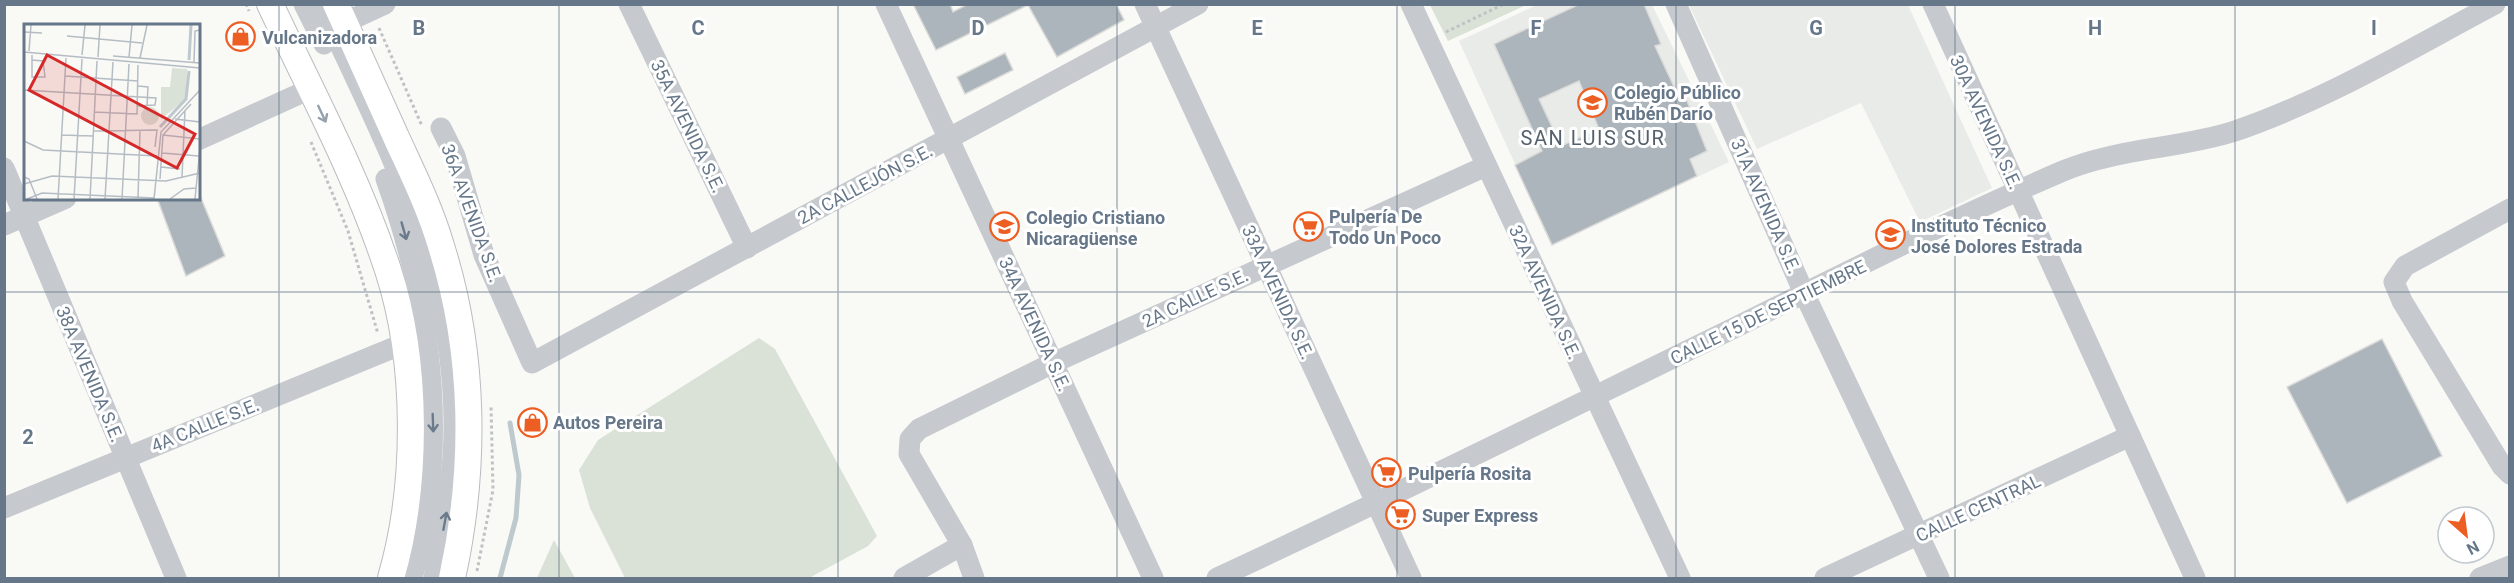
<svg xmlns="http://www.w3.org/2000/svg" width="2514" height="583" viewBox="0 0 2514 583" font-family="Roboto,sans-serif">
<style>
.built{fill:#e9ebe9}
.green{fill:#dae1d7}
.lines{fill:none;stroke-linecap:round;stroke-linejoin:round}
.stream{stroke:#bec9ce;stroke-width:5}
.building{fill:#acb5bb;stroke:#dadad8;stroke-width:1.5;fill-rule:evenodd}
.major-casing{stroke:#b9bdc1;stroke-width:28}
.path{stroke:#bfc2c4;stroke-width:3;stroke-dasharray:3 3;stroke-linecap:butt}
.minor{stroke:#c6cace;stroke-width:21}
.major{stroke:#fff;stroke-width:26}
.oneway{stroke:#94a0ac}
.oneway2{stroke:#6b7b8c}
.grid{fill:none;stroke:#667789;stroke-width:1.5;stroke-opacity:0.55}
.labels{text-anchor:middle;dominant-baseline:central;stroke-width:6;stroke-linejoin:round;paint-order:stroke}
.poi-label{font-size:18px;font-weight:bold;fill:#667789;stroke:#fff;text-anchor:start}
.street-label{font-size:18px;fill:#667789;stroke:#fff}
.neighbourhood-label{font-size:20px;letter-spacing:1.5px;fill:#54616d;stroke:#fff}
.inset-river{fill:none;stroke:#bec9ce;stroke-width:3}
.inset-road{fill:none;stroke:#b5bdc4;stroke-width:1.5}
.view{fill:#d62828;fill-opacity:0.15;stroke:#d62828;stroke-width:3}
.inset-edge{fill:none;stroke:#667789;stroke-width:3}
.grid-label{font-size:20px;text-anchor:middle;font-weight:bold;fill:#667789;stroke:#fff;stroke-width:6;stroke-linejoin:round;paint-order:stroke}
</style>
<rect width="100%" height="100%" fill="#f9f9f6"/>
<g class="built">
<polygon points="1537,5 1652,5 1729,162 1552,245 1459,41"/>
<polygon points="1689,5 1908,5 1992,188 1920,222 1861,103 1757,149"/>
</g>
<g class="green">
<polygon points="1430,5 1526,5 1448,41"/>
<polygon points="759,338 775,349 877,536 868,546 809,578 625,578 590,508 579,470 598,440"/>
<polygon points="554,540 575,578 537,578"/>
</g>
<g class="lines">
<polyline class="stream" points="500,578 516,518 519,475 510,423"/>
</g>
<g class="building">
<polygon points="913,4 950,4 953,12 968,4 1116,4 1124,20 1057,57 1028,5 936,50"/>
<path d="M 1580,4 L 1644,4 L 1661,44 L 1655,46 L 1677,93 L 1683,91 L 1707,151 L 1690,159 L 1697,176 L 1552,245 L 1515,165 L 1542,151 L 1494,44 ZM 1579,81 L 1599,129 L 1561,146 L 1539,99 Z"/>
<polygon points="1005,53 1013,70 965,94 957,77"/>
<polygon points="157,198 201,198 225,256 186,276"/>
<polygon points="2382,339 2442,456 2347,503 2287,387"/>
</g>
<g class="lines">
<defs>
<g id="major">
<path d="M 270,4 C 311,91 358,178 388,270 C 418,362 418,485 391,578"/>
<path d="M 336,4 C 356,49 376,93 396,137 C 412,172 430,208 441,246 C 475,353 476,469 452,578"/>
</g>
</defs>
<use href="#major" class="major-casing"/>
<g class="path">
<polyline points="246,4 249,11"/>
<polyline points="379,28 422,126"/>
<polyline points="1446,32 1504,4"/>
<polyline points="311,142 348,231 378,334"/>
<polyline points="477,571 493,490 491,405"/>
</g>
<g class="minor">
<polyline points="304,4 324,44"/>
<path d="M 321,4 C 390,154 464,286 453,457 C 450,498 441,538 434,578"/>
<polyline points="629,4 747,248"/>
<polyline points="886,4 1153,578"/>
<polyline points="1145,4 1411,578"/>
<polyline points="1411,4 1680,578"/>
<polyline points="1676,4 1804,293 1939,578"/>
<polyline points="1933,4 2195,578"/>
<polyline points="344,23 385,4"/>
<polyline points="441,128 455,156 484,255 532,363 1198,4"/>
<polyline points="198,140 310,89"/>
<polyline points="4,168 176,578"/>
<path d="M 386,179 C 432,308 450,444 412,578"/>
<polyline points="2510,209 2405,266 2394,282 2402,301 2502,466 2510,474"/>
<polyline points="4,225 66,198"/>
<polyline points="4,508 405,343"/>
<polyline points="904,578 962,545"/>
<polyline points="974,578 962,545 909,454 910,439 919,429 1053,363 1486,166"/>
<path d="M 1217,578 C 1390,498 1560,413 1732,329 C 1841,275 1951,219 2063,171 C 2118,148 2179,149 2235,131 C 2326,100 2410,49 2495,4"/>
<polyline points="1825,578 2130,436"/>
<polyline points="2480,578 2510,566"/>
</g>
<use href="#major" class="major"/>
</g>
<defs><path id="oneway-shaft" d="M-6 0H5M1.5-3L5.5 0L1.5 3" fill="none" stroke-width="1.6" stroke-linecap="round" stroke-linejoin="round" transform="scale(1.5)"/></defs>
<use class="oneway" href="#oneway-shaft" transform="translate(322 114) rotate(65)"/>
<g class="oneway2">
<use href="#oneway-shaft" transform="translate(404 231) rotate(74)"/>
<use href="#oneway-shaft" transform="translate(433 423) rotate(88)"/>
<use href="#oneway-shaft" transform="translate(445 521) rotate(-80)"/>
</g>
<path class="grid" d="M 279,4 L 279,578M 559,4 L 559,578M 838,4 L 838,578M 1117,4 L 1117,578M 1397,4 L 1397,578M 1676,4 L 1676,578M 1955,4 L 1955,578M 2235,4 L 2235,578M 4,292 L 2510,292"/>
<defs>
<symbol id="shop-ring" viewBox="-11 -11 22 22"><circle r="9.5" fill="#fff" stroke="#ed5e22" stroke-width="1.5"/><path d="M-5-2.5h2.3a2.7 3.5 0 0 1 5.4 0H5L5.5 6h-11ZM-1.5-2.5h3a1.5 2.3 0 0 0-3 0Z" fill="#ed5e22"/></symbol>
<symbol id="school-ring" viewBox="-11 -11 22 22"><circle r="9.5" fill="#fff" stroke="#ed5e22" stroke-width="1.5"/><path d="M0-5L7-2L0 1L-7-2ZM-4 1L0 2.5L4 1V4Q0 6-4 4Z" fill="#ed5e22"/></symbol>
<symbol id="supermarket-ring" viewBox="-11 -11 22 22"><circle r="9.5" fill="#fff" stroke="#ed5e22" stroke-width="1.5"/><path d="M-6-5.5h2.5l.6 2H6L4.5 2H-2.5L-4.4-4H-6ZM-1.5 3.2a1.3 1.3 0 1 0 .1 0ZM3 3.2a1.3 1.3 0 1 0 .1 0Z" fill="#ed5e22"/></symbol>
<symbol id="university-ring" viewBox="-11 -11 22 22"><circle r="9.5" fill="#fff" stroke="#ed5e22" stroke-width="1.5"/><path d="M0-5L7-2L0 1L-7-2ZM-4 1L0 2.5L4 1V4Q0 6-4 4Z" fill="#ed5e22"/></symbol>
</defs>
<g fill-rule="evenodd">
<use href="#shop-ring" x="224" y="20" width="33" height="33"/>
<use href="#school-ring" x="1576" y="86" width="33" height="33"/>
<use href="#supermarket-ring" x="1292" y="210" width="33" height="33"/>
<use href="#school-ring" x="988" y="210" width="33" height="33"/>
<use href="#university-ring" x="1874" y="218" width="33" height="33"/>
<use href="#shop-ring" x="516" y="406" width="33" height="33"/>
<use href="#supermarket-ring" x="1370" y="456" width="33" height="33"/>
<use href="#supermarket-ring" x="1384" y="498" width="33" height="33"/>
</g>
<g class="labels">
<g class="poi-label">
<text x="262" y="37">Vulcanizadora</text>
<text x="1614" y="92">Colegio Público<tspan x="1614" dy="21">Rubén Darío</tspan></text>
<text x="1329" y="216">Pulpería De<tspan x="1329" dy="21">Todo Un Poco</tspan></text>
<text x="1026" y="217">Colegio Cristiano<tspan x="1026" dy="21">Nicaragüense</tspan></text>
<text x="1911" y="225">Instituto Técnico<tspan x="1911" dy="21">José Dolores Estrada</tspan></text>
<text x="553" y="422">Autos Pereira</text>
<text x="1408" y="473">Pulpería Rosita</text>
<text x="1422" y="515">Super Express</text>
</g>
<g class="street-label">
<text transform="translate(1986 122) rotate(65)">30A AVENIDA S.E.</text>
<text transform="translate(688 126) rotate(64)">35A AVENIDA S.E.</text>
<text transform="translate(865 184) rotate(-28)">2A CALLEJÓN S.E.</text>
<text transform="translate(1766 206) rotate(66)">31A AVENIDA S.E.</text>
<text transform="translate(472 213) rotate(70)">36A AVENIDA S.E.</text>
<text transform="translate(1278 292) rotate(65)">33A AVENIDA S.E.</text>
<text transform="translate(1545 292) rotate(65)">32A AVENIDA S.E.</text>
<text transform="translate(1195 298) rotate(-25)">2A CALLE S.E.</text>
<text transform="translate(1768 312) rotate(-26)">CALLE 15 DE SEPTIEMBRE</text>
<text transform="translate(1035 324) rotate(65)">34A AVENIDA S.E.</text>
<text transform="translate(90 374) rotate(67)">38A AVENIDA S.E.</text>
<text transform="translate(205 425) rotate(-22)">4A CALLE S.E.</text>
<text transform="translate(1978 508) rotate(-25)">CALLE CENTRAL</text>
</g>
<g class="neighbourhood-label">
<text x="1593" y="138">SAN LUIS SUR</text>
</g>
</g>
<g transform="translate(24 24)">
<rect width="176" height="176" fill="#f9f9f6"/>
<path d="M 148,44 L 163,45 L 162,75 L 137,95 L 137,63 L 146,63 ZM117 92a9 9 0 1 1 18 0a9 9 0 1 1-18 0Z" fill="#dae1d7"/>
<path class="inset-river" d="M 165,36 L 167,1M 136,103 L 162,75 L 165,47"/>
<path class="inset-road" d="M 0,8 L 18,9M 43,12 L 118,19M 5,27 L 7,1M 0,28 L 176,44M 58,31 L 61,1M 89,32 L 176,39M 74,33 L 76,1M 105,33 L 108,1M 116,34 L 123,1M 8,36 L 19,37 L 21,53 L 8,53 L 8,31M 170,39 L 171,7 L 176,6M 41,52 L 114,57M 114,62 L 124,63 L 123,82M 0,66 L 132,74 L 131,81 L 113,82M 70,88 L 113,90 L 114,41M 151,95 L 176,98M 69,107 L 133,106 L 131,123M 37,111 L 69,112M 139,111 L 176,115M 0,117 L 19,126 L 133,132M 138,129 L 175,132M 137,143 L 156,145M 0,153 L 5,155 L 13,175M 158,153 L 161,86M 136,155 L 139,111 L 167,80M 0,160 L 28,152 L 142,157 L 176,149M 114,174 L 116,106M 3,175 L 18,169 L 130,174M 34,175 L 42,34M 50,175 L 58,35M 66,175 L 73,37M 81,175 L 89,38M 98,175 L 105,40M 130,175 L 137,108 L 176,66M 146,175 L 160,165 L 172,164M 171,175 L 176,124"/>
<path class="view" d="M 23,31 L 171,110 L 153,144 L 5,66 Z"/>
<rect width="176" height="176" class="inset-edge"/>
</g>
<g class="grid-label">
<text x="419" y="35">B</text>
<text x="698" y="35">C</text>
<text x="978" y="35">D</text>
<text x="1257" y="35">E</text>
<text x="1536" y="35">F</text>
<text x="1816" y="35">G</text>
<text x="2095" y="35">H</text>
<text x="2374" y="35">I</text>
<text x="28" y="444">2</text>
</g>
<rect width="2514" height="583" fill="none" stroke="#667789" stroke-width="12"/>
<g transform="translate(2466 535) rotate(152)"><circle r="28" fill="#ffffff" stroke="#c2c9d0" stroke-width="1.5"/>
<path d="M0-4.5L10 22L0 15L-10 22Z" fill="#ed5e22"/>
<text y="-9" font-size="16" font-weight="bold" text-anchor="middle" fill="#667789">N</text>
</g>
</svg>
